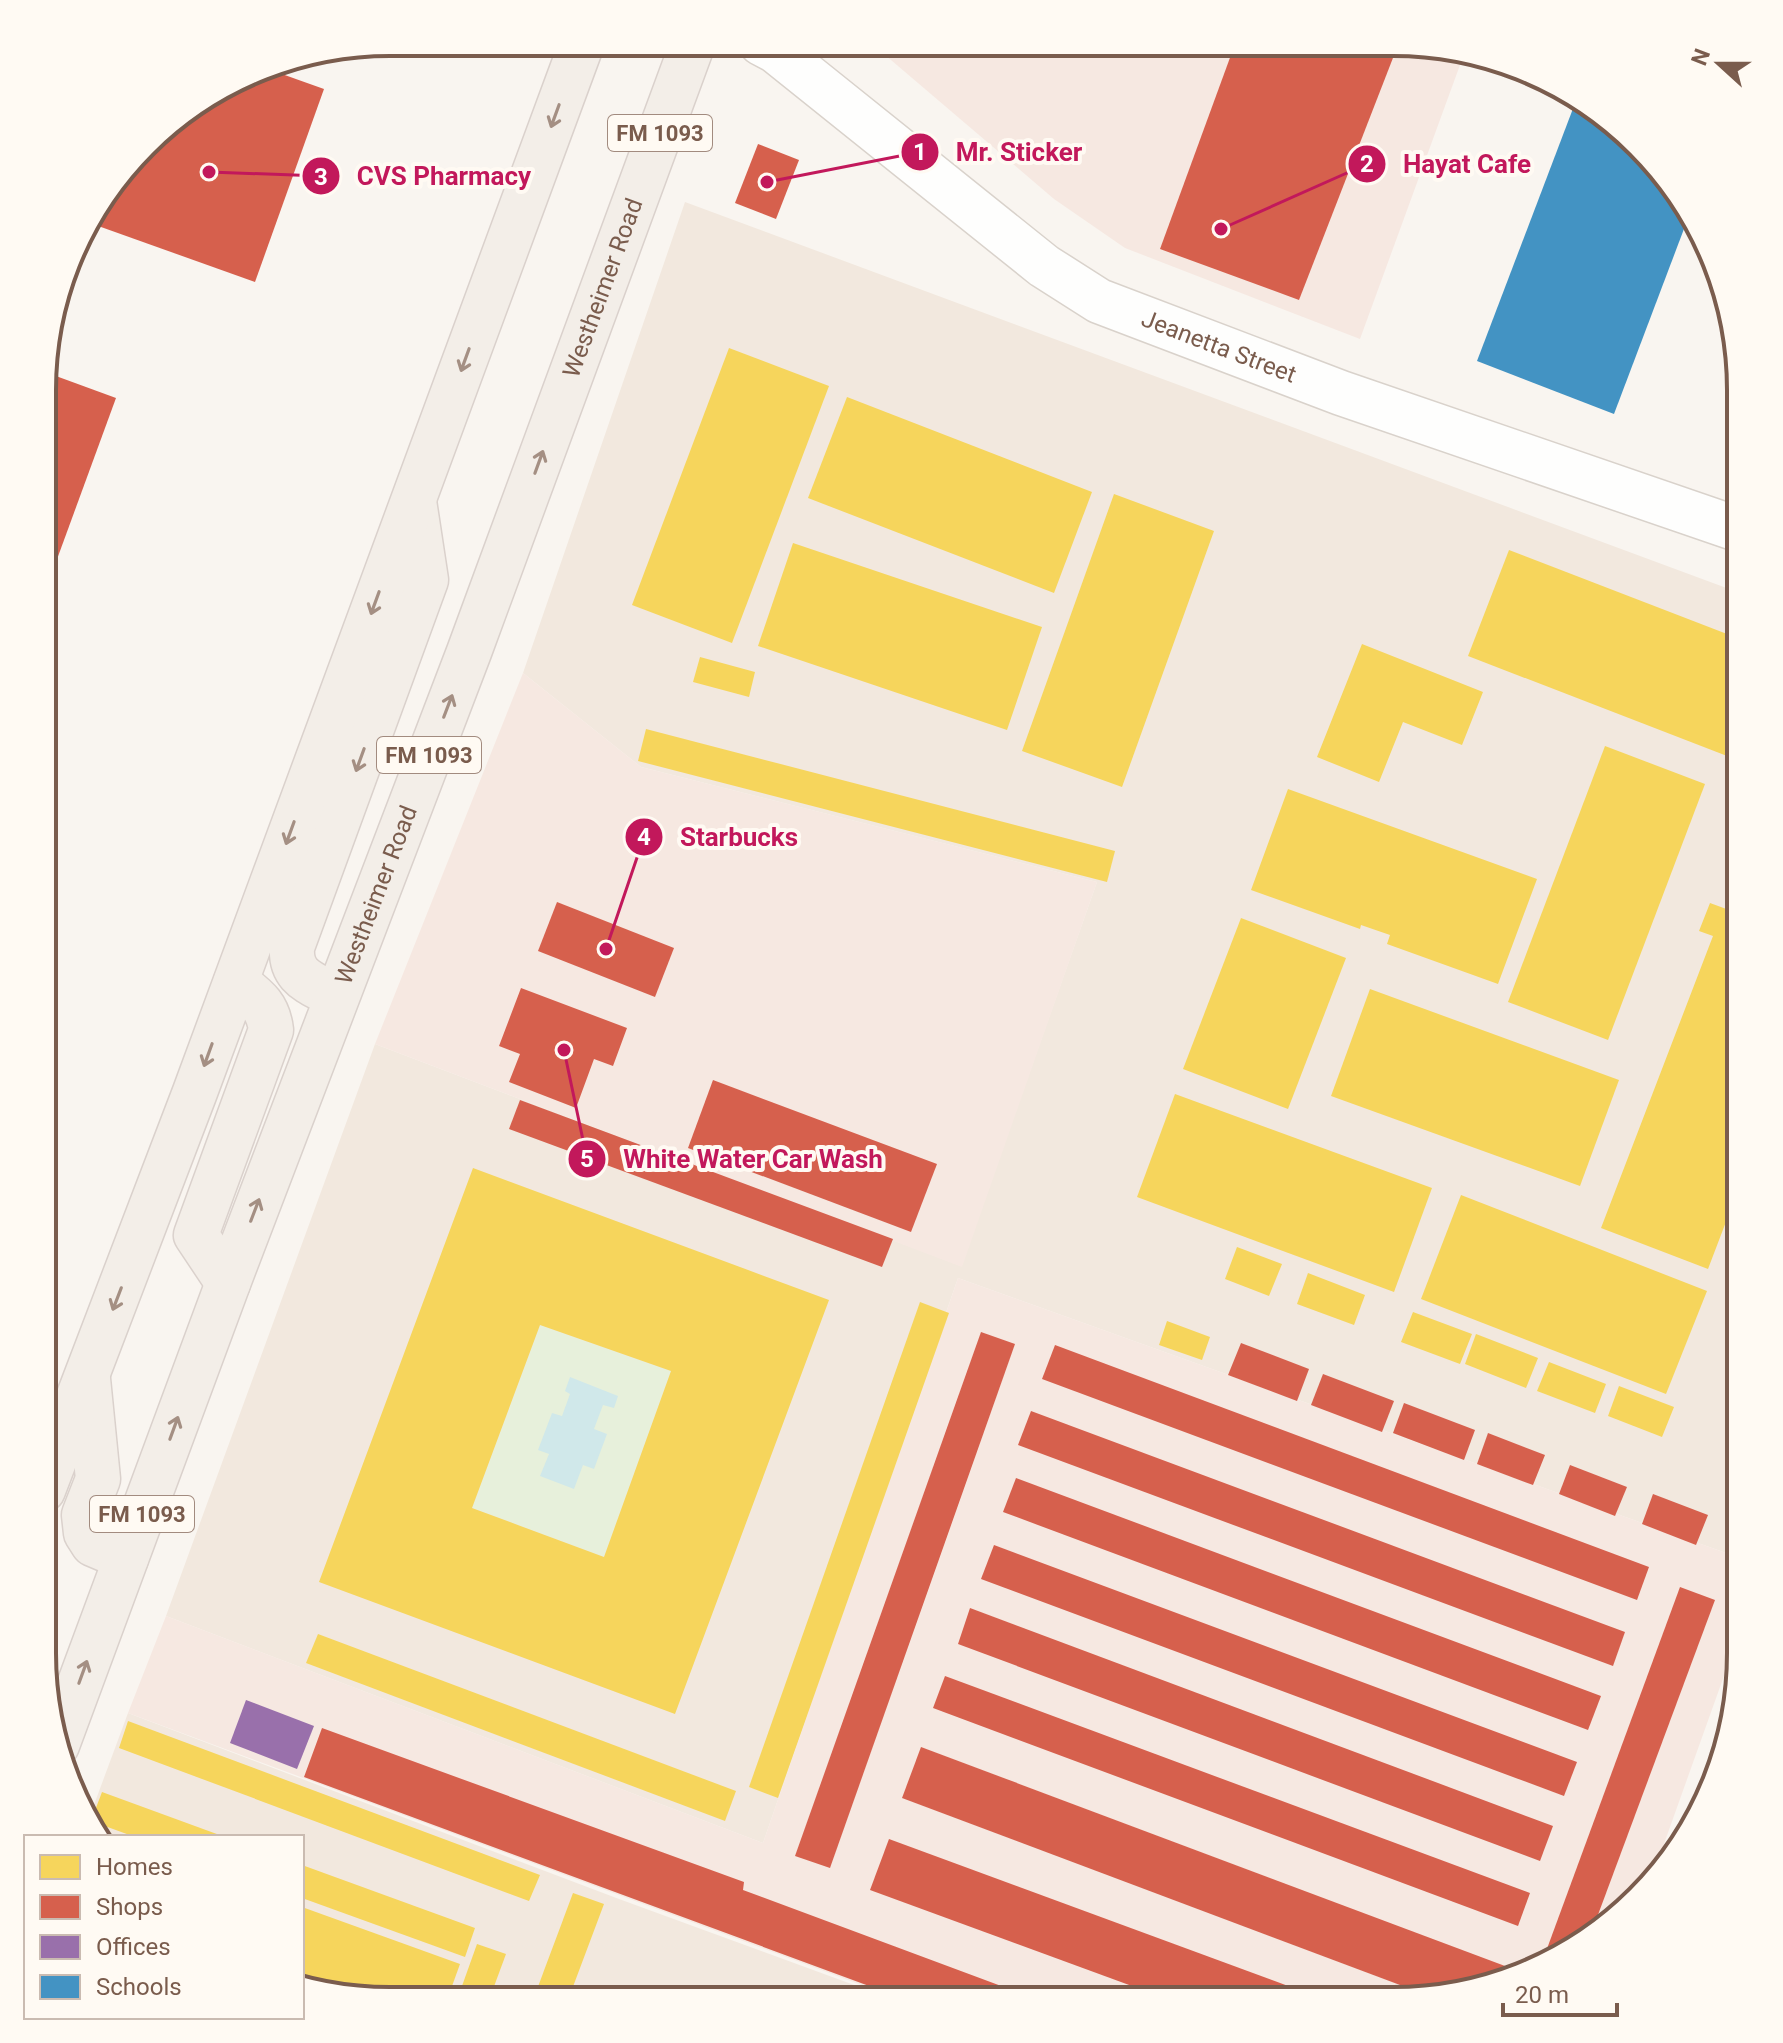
<svg xmlns="http://www.w3.org/2000/svg" width="1783" height="2043" viewBox="0 0 1783 2043" font-family="Roboto,sans-serif">
<style>
.residential{fill:#f2e8de}
.commercial{fill:#f6e8e1}
.green{fill:#e7f0db}
.water{fill:#d0e8ea}
.homes{fill:#f6d55c;fill-rule:evenodd}
.shops{fill:#d6604d}
.offices{fill:#9970ab}
.schools{fill:#4393c3}
.lines{fill:none;stroke-linecap:round;stroke-linejoin:round}
.secondary-casing{stroke:#d9d2cb;stroke-width:47}
.primary-casing{stroke:#dad1cc;stroke-width:47}
.secondary{stroke:#fefefd;stroke-width:44}
.primary{stroke:#f3eee8;stroke-width:44}
.oneway{stroke:#a48f83}
.labels{text-anchor:middle;dominant-baseline:central;stroke-width:8;stroke-linejoin:round;paint-order:stroke}
.shield{fill:#fffaf3;stroke:#a28b7f;stroke-width:2}
.shield-label{font-size:22px;font-weight:bold;fill:#7a5c4d}
.street-label{font-size:24px;fill:#7a5c4d;stroke:#fffaf3}
.rim{fill:none;stroke:#7a5c4d;stroke-width:4}
.leader{fill:none;stroke:#c2185b;stroke-width:3}
.callout-dot{fill:#c2185b;stroke:#fffaf3;stroke-width:3}
.mark-label{font-size:24px;text-anchor:middle;font-weight:bold;fill:#fff}
.callout-label{font-size:26px;text-anchor:middle;font-weight:bold;fill:#c2185b;stroke:#fffaf3;stroke-width:8;stroke-linejoin:round;paint-order:stroke}
</style>
<rect width="100%" height="100%" fill="#f9f5f0"/>
<g class="residential">
<polygon points="685,202 1740,593 1740,1558 958,1278 763,1843 166,1616 375,1044 961,1266 1097,882 641,767 523,673"/>
<polygon points="128,1713 619,1899 895,2000 368,2000 302,1980 302,1837 96,1837 88,1821"/>
</g>
<g class="commercial">
<polygon points="871,43 1438,45 1464,54 1360,339 1125,248 1054,199"/>
<polygon points="523,673 641,767 1097,882 962,1267 375,1044"/>
<polygon points="958,1278 1740,1558 1740,1631 1655,1869 1586,1943 1504,1983 1415,2000 902,2000 128,1713 166,1616 763,1843"/>
</g>
<polygon class="green" points="540,1325 671,1371 604,1557 472,1508"/>
<polygon class="water" points="570,1377 618,1396 614,1408 603,1405 594,1429 607,1434 594,1469 583,1465 574,1489 540,1476 549,1454 538,1450 552,1413 562,1416 570,1394 565,1391"/>
<g class="homes">
<polygon points="729,348 829,386 732,643 632,605"/>
<polygon points="847,397 1092,492 1054,593 808,498"/>
<polygon points="1114,494 1214,531 1122,787 1022,751"/>
<polygon points="793,543 1042,627 1007,730 758,646"/>
<polygon points="1509,550 1740,639 1740,761 1468,656"/>
<polygon points="1362,644 1483,692 1462,745 1403,722 1379,782 1317,757"/>
<polygon points="700,657 755,672 749,697 693,682"/>
<polygon points="646,729 1115,851 1107,882 638,761"/>
<polygon points="1605,746 1705,784 1608,1040 1508,1002"/>
<polygon points="1288,789 1537,879 1498,984 1387,944 1390,935 1361,925 1360,929 1251,890"/>
<polygon points="1710,903 1740,914 1740,1185 1708,1269 1601,1228 1713,936 1699,931"/>
<polygon points="1241,918 1346,958 1288,1109 1183,1069"/>
<polygon points="1370,989 1619,1080 1580,1186 1331,1096"/>
<polygon points="1175,1094 1432,1188 1394,1292 1137,1197"/>
<path d="M 473,1168 L 829,1300 L 675,1714 L 319,1582 ZM 540,1325 L 671,1371 L 604,1557 L 472,1508 Z"/>
<polygon points="1461,1195 1707,1291 1666,1394 1421,1299"/>
<polygon points="1237,1247 1282,1264 1269,1296 1225,1279"/>
<polygon points="1308,1273 1365,1295 1354,1325 1297,1304"/>
<polygon points="920,1302 949,1313 778,1798 749,1787"/>
<polygon points="1413,1312 1472,1334 1460,1364 1401,1342"/>
<polygon points="1167,1321 1210,1337 1202,1360 1159,1345"/>
<polygon points="1476,1334 1538,1358 1526,1388 1465,1364"/>
<polygon points="1549,1362 1606,1384 1595,1413 1537,1391"/>
<polygon points="1619,1386 1674,1407 1662,1437 1608,1416"/>
<polygon points="318,1634 736,1791 725,1821 306,1663"/>
<polygon points="128,1721 540,1875 529,1901 119,1748"/>
<polygon points="102,1792 225,1837 135,1837 91,1821"/>
<polygon points="302,1865 475,1928 465,1957 302,1898"/>
<polygon points="573,1893 604,1904 568,2000 533,2000"/>
<polygon points="302,1907 460,1964 447,2000 368,2000 302,1980"/>
<polygon points="477,1944 506,1954 489,2000 457,2000"/>
</g>
<g class="shops">
<polygon points="1235,44 1398,45 1299,300 1160,249"/>
<polygon points="265,68 324,89 255,282 87,222 161,128"/>
<polygon points="758,144 799,160 776,219 735,203"/>
<polygon points="45,372 116,398 45,592"/>
<polygon points="557,902 674,948 655,997 538,951"/>
<polygon points="521,988 627,1028 613,1066 594,1059 576,1108 509,1082 520,1054 499,1046"/>
<polygon points="713,1080 937,1164 911,1232 688,1148"/>
<polygon points="520,1100 893,1239 882,1267 509,1129"/>
<polygon points="981,1332 1015,1344 830,1868 795,1856"/>
<polygon points="1241,1343 1309,1369 1297,1401 1228,1375"/>
<polygon points="1055,1345 1649,1567 1637,1600 1042,1379"/>
<polygon points="1323,1374 1394,1401 1382,1432 1311,1405"/>
<polygon points="1404,1403 1475,1430 1464,1460 1393,1433"/>
<polygon points="1031,1411 1625,1632 1613,1666 1018,1445"/>
<polygon points="1488,1433 1545,1455 1533,1485 1477,1464"/>
<polygon points="1570,1465 1627,1487 1615,1516 1559,1494"/>
<polygon points="1016,1478 1601,1696 1588,1730 1003,1512"/>
<polygon points="1653,1494 1708,1515 1696,1545 1642,1524"/>
<polygon points="994,1545 1577,1762 1564,1796 981,1579"/>
<polygon points="1680,1587 1715,1600 1589,1939 1541,1965"/>
<polygon points="970,1608 1553,1826 1540,1861 958,1644"/>
<polygon points="945,1676 1530,1893 1518,1926 933,1708"/>
<polygon points="322,1728 744,1882 743,1890 1039,2000 907,2000 304,1777"/>
<polygon points="921,1747 1505,1966 1499,1984 1432,1997 902,1798"/>
<polygon points="889,1839 1326,2000 1170,2000 870,1890"/>
</g>
<polygon class="offices" points="246,1700 314,1726 297,1769 230,1743"/>
<polygon class="schools" points="1577,98 1683,197 1690,213 1614,414 1477,361"/>
<g class="lines">
<defs>
<g id="secondary">
<path id="s1" d="M 761,43 L 776,51 L 1044,266 L 1099,301 L 1341,393 L 1740,530"/>
</g>
<g id="primary">
<path d="M 336,997 C 312,982 290,979 292,947 L 426,580 L 414,501"/>
<path d="M 228,1283 L 196,1235 L 271,1030 C 268,1005 255,997 236,982"/>
<polyline points="88,1379 98,1479 84,1515 86,1533 93,1544 126,1558"/>
<polyline points="43,1490 195,1092 582,43"/>
<path id="s2" d="M 57,1745 L 228,1283 L 469,652 L 693,43"/>
</g>
</defs>
<use href="#secondary" class="secondary-casing"/>
<use href="#primary" class="primary-casing"/>
<use href="#secondary" class="secondary"/>
<use href="#primary" class="primary"/>
</g>
<defs><path id="oneway-shaft" d="M-6 0H5M1.5-3L5.5 0L1.5 3" fill="none" stroke-width="1.6" stroke-linecap="round" stroke-linejoin="round" transform="scale(2)"/></defs>
<g class="oneway">
<use href="#oneway-shaft" transform="translate(555 116) rotate(110)"/>
<use href="#oneway-shaft" transform="translate(465 360) rotate(110)"/>
<use href="#oneway-shaft" transform="translate(539 462) rotate(-70)"/>
<use href="#oneway-shaft" transform="translate(375 603) rotate(110)"/>
<use href="#oneway-shaft" transform="translate(448 706) rotate(-69)"/>
<use href="#oneway-shaft" transform="translate(360 760) rotate(110)"/>
<use href="#oneway-shaft" transform="translate(290 833) rotate(110)"/>
<use href="#oneway-shaft" transform="translate(208 1055) rotate(110)"/>
<use href="#oneway-shaft" transform="translate(255 1210) rotate(-69)"/>
<use href="#oneway-shaft" transform="translate(117 1299) rotate(111)"/>
<use href="#oneway-shaft" transform="translate(174 1428) rotate(-70)"/>
<use href="#oneway-shaft" transform="translate(83 1672) rotate(-70)"/>
</g>
<g class="labels">
<g class="shield">
<rect x="608" y="115" width="104" height="36" rx="6"/>
<rect x="377" y="737" width="104" height="36" rx="6"/>
<rect x="90" y="1496" width="104" height="36" rx="6"/>
</g>
<g class="shield-label">
<text x="660" y="133">FM 1093</text>
<text x="429" y="755">FM 1093</text>
<text x="142" y="1514">FM 1093</text>
</g>
<g class="street-label">
<text stroke="none"><textPath href="#s2" startOffset="1556">Westheimer Road</textPath></text>
<text stroke="none"><textPath href="#s1" startOffset="554">Jeanetta Street</textPath></text>
<text stroke="none"><textPath href="#s2" startOffset="908">Westheimer Road</textPath></text>
</g>
</g>
<path d="M0 0H1783V2043H0ZM390 56H1393A334 334 0 0 1 1727 390V1653A334 334 0 0 1 1393 1987H390A334 334 0 0 1 56 1653V390A334 334 0 0 1 390 56Z" fill="#fffaf3" fill-rule="evenodd"/>
<path class="rim" d="M390 56H1393A334 334 0 0 1 1727 390V1653A334 334 0 0 1 1393 1987H390A334 334 0 0 1 56 1653V390A334 334 0 0 1 390 56Z"/>
<path class="leader" d="M767 182L920 152M1221 229L1367 164M209 172L321 176M606 949L644 837M564 1050L587 1159"/>
<g class="callout-dot">
<circle cx="767" cy="182" r="8"/>
<circle cx="1221" cy="229" r="8"/>
<circle cx="209" cy="172" r="8"/>
<circle cx="606" cy="949" r="8"/>
<circle cx="564" cy="1050" r="8"/>
<circle cx="920" cy="152" r="20"/>
<circle cx="1367" cy="164" r="20"/>
<circle cx="321" cy="176" r="20"/>
<circle cx="644" cy="837" r="20"/>
<circle cx="587" cy="1159" r="20"/>
</g>
<g class="mark-label">
<text x="920" y="160">1</text>
<text x="1367" y="172">2</text>
<text x="321" y="185">3</text>
<text x="644" y="845">4</text>
<text x="587" y="1167">5</text>
</g>
<g class="callout-label">
<text x="1019" y="161">Mr. Sticker</text>
<text x="1467" y="173">Hayat Cafe</text>
<text x="444" y="185">CVS Pharmacy</text>
<text x="739" y="846">Starbucks</text>
<text x="753" y="1168">White Water Car Wash</text>
</g>
<rect x="24" y="1835" width="280" height="184" fill="#fffaf3" stroke="#cabbb1" stroke-width="2"/>
<rect x="40" y="1855" width="40" height="24" fill="#f6d55c" stroke="#cabbb1" stroke-width="2"/>
<text x="96" y="1875" font-size="24" fill="#7a5c4d">Homes</text>
<rect x="40" y="1895" width="40" height="24" fill="#d6604d" stroke="#cabbb1" stroke-width="2"/>
<text x="96" y="1915" font-size="24" fill="#7a5c4d">Shops</text>
<rect x="40" y="1935" width="40" height="24" fill="#9970ab" stroke="#cabbb1" stroke-width="2"/>
<text x="96" y="1955" font-size="24" fill="#7a5c4d">Offices</text>
<rect x="40" y="1975" width="40" height="24" fill="#4393c3" stroke="#cabbb1" stroke-width="2"/>
<text x="96" y="1995" font-size="24" fill="#7a5c4d">Schools</text>
<g transform="translate(1719 64) rotate(291)" stroke="#fffaf3" stroke-width="6" paint-order="stroke">
<path d="M0-6L14 30L0 20L-14 30Z" fill="#7a5c4d"/>
<text y="-12" font-size="22" font-weight="bold" text-anchor="middle" fill="#7a5c4d">N</text>
</g>
<path d="M1503 2003v12h114v-12" fill="none" stroke="#7a5c4d" stroke-width="4"/>
<text x="1515" y="2003" font-size="24" fill="#7a5c4d" stroke="#fffaf3" stroke-width="6" paint-order="stroke">20 m</text>
</svg>
